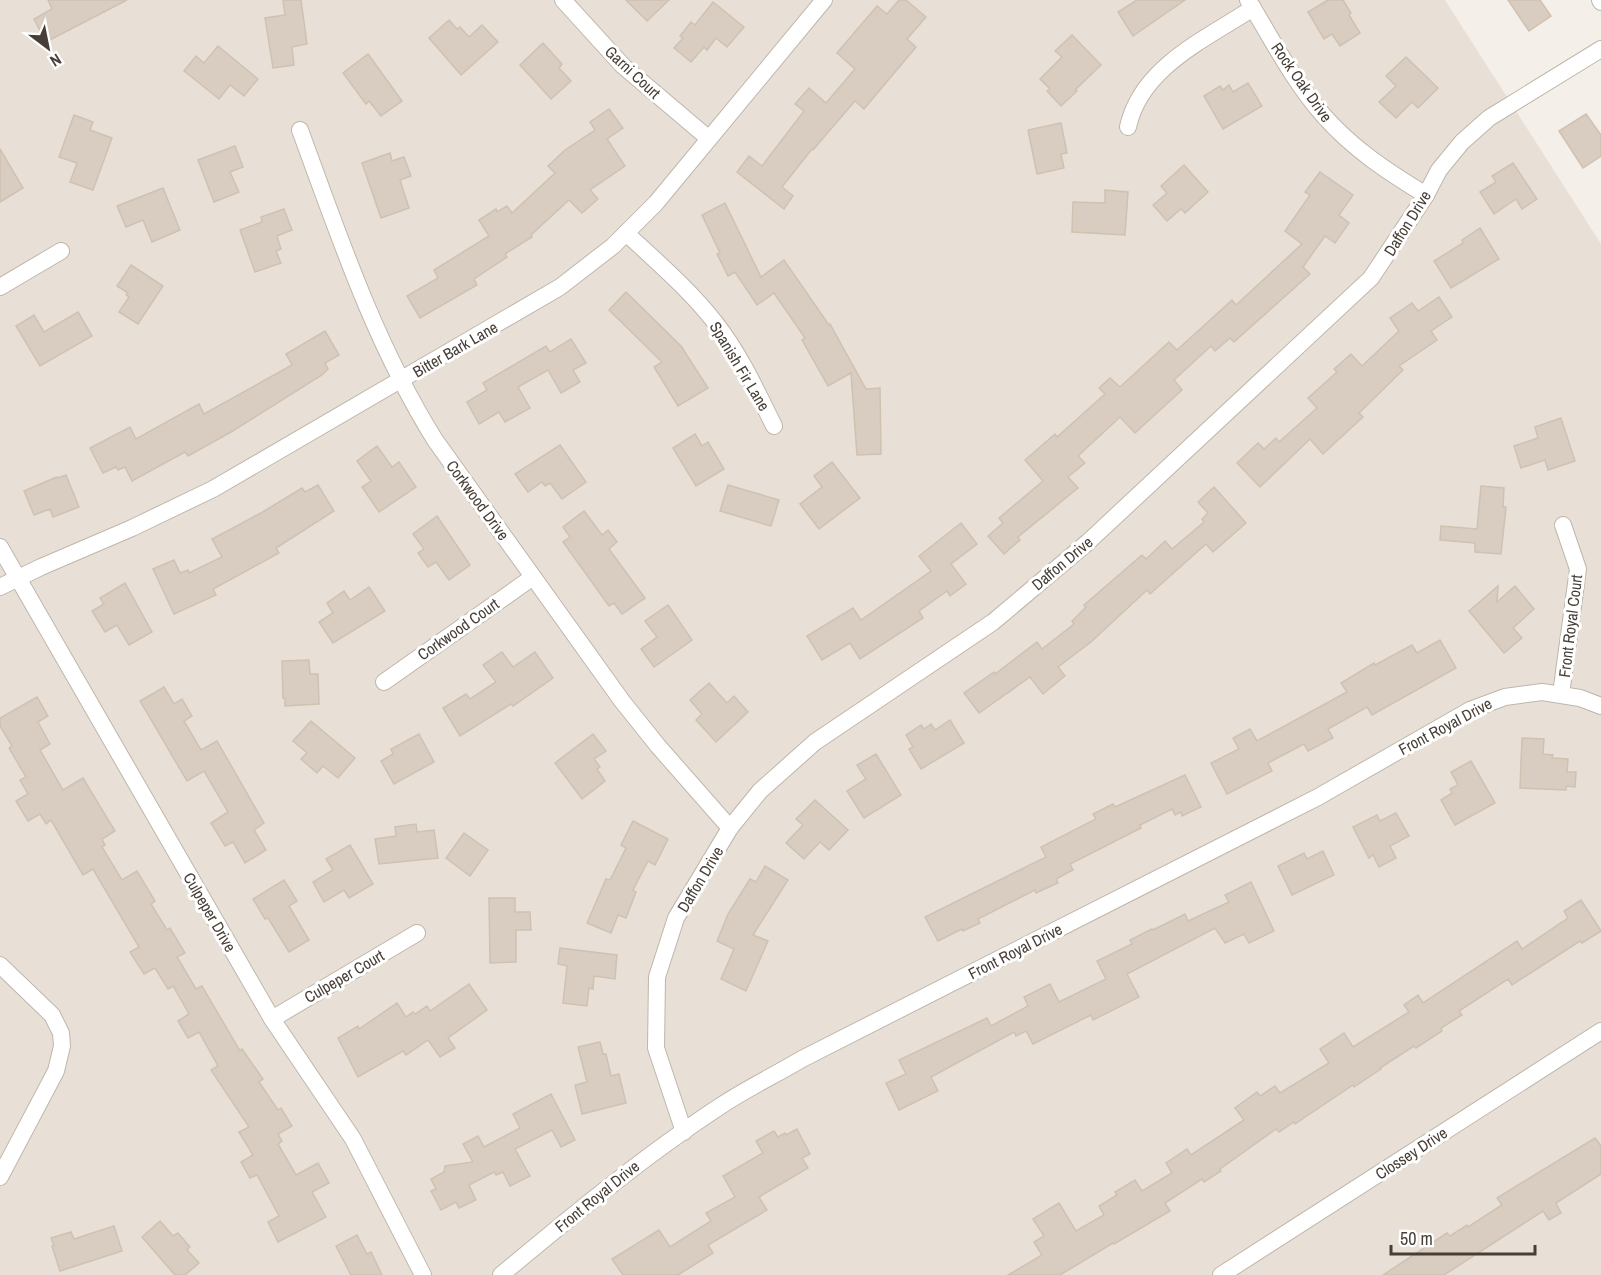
<svg xmlns="http://www.w3.org/2000/svg" width="1601" height="1275" viewBox="0 0 1601 1275" font-family="'Archivo Narrow',sans-serif">
<style>
.residential{fill:#e8e0d6}
.building{fill:#d9ccc1;stroke:#d0c1b1;stroke-width:1.5}
.lines{fill:none;stroke-linecap:round;stroke-linejoin:round}
.street-casing{stroke:#bfb6ab;stroke-width:18}
.street{stroke:#fff;stroke-width:16}
.labels{text-anchor:middle;dominant-baseline:central;stroke-width:6;stroke-linejoin:round;paint-order:stroke}
.street-label{font-size:16px;fill:#473f37;stroke:#fff}
</style>
<rect width="100%" height="100%" fill="#f4efe8"/>
<polygon class="residential" points="0,0 1445,0 1601,244 1601,1275 0,1275"/>
<g class="building">
<polygon points="48,0 127,0 46,42 34,19 52,9"/>
<polygon points="283,0 301,0 307,44 292,47 294,65 273,68 265,18 285,15"/>
<polygon points="626,0 669,0 647,21"/>
<polygon points="899,0 906,0 926,17 907,39 916,47 864,109 855,101 813,150 812,149 782,187 793,196 784,209 737,172 749,156 762,166 804,111 795,104 809,88 826,103 855,69 837,53 877,6 887,14"/>
<polygon points="1137,0 1185,0 1133,36 1118,12"/>
<polygon points="1328,0 1343,0 1351,13 1349,15 1360,33 1340,46 1332,34 1324,39 1308,12"/>
<polygon points="1508,0 1540,0 1551,16 1529,31"/>
<polygon points="713,2 744,27 727,47 716,38 707,50 704,47 691,62 674,48 683,38 680,36 691,22 695,25"/>
<polygon points="449,20 457,29 460,27 469,37 482,25 498,42 461,75 429,38"/>
<polygon points="1072,35 1101,65 1075,90 1077,91 1061,106 1047,91 1050,89 1040,79 1062,57 1055,51"/>
<polygon points="543,43 562,64 559,68 571,81 551,99 520,65"/>
<polygon points="218,46 258,79 244,96 230,85 219,99 184,71 196,56 204,63"/>
<polygon points="368,54 402,101 381,116 369,101 366,104 343,73"/>
<polygon points="1406,57 1438,88 1418,108 1412,102 1396,118 1379,102 1396,86 1386,76"/>
<polygon points="1248,83 1262,106 1223,129 1204,96 1220,86 1223,90 1229,85 1233,92"/>
<polygon points="609,109 623,128 607,139 625,166 590,190 598,199 582,213 569,200 531,235 532,237 505,254 507,257 474,279 477,285 420,318 407,296 438,278 434,270 489,236 479,220 496,209 497,212 507,206 512,213 555,173 548,166 565,150 595,130 590,122"/>
<polygon points="1586,114 1601,135 1601,156 1583,168 1559,131"/>
<polygon points="74,115 93,122 90,130 112,138 93,190 70,182 77,163 59,157"/>
<polygon points="1061,123 1067,153 1061,154 1064,168 1037,174 1028,130"/>
<polygon points="235,146 243,167 230,172 239,192 214,202 198,160"/>
<polygon points="0,149 23,188 0,202"/>
<polygon points="390,153 392,161 404,157 411,176 400,180 409,208 381,218 362,163"/>
<polygon points="1513,163 1537,199 1522,209 1516,199 1494,214 1480,192 1496,182 1492,176"/>
<polygon points="1184,165 1208,192 1185,213 1181,209 1167,221 1153,205 1167,193 1161,186"/>
<polygon points="1320,172 1353,195 1339,215 1349,223 1335,243 1325,236 1303,267 1310,274 1234,342 1230,338 1215,351 1211,346 1174,380 1182,390 1135,433 1120,417 1078,456 1085,463 1068,477 1078,488 1018,537 1020,540 1004,554 988,536 1003,523 999,518 1043,481 1025,460 1055,434 1057,437 1105,394 1099,388 1110,378 1120,387 1169,342 1177,350 1232,300 1236,305 1302,244 1285,231 1310,195 1305,192"/>
<polygon points="163,188 180,230 152,242 143,220 126,227 117,206"/>
<polygon points="1105,190 1128,192 1125,235 1072,232 1073,202 1105,203"/>
<polygon points="725,203 761,277 784,260 829,325 830,324 866,389 880,388 881,454 857,455 851,373 828,386 802,340 805,338 774,293 757,305 735,272 728,276 717,254 720,253 702,215"/>
<polygon points="284,209 292,230 277,236 281,249 276,251 281,263 255,272 240,230 262,222 261,217"/>
<polygon points="1480,228 1499,259 1451,288 1434,261 1463,243 1462,240"/>
<polygon points="131,265 163,286 138,324 119,312 129,297 126,295 128,293 117,286"/>
<polygon points="626,292 681,346 708,388 678,406 654,367 662,362 609,310"/>
<polygon points="1439,297 1452,317 1431,331 1437,340 1399,366 1403,370 1359,413 1363,417 1323,454 1310,439 1260,487 1237,463 1258,443 1264,449 1276,438 1279,442 1317,408 1308,398 1337,372 1334,369 1351,354 1362,366 1399,331 1390,318 1412,303 1418,311"/>
<polygon points="78,312 92,336 40,366 16,326 34,315 44,332"/>
<polygon points="325,331 339,355 325,363 328,369 322,375 231,432 188,456 185,452 132,481 125,467 118,470 116,467 103,473 90,448 130,427 136,439 199,404 204,414 292,365 286,354"/>
<polygon points="571,339 586,363 573,370 580,382 561,393 548,370 518,387 530,408 505,422 499,412 479,424 467,402 487,390 483,383 546,346 550,352"/>
<polygon points="1561,418 1575,461 1548,470 1545,460 1521,468 1514,446 1538,438 1535,427"/>
<polygon points="695,434 702,446 708,442 724,469 696,486 673,448"/>
<polygon points="560,445 586,482 562,499 550,483 545,486 542,482 528,492 515,474"/>
<polygon points="377,446 392,467 399,462 416,487 379,512 362,487 371,481 357,461"/>
<polygon points="832,462 860,498 819,529 800,504 822,487 814,476"/>
<polygon points="66,475 79,507 53,517 50,509 34,515 24,491 57,477 58,478"/>
<polygon points="318,485 334,511 276,548 279,553 213,589 216,595 174,614 153,569 174,560 180,573 188,570 189,573 222,557 212,539 261,513 302,488 305,492"/>
<polygon points="728,485 779,500 771,526 720,511"/>
<polygon points="1481,486 1504,488 1503,507 1506,507 1501,554 1475,552 1475,543 1440,540 1441,526 1477,529"/>
<polygon points="1214,487 1246,523 1213,552 1206,544 1150,594 1147,590 1091,642 1058,667 1065,676 1043,694 1030,677 979,713 964,693 994,672 995,674 1037,642 1042,649 1074,624 1072,621 1086,607 1084,605 1142,555 1146,559 1165,541 1172,549 1204,522 1202,519 1208,513 1198,502"/>
<polygon points="584,511 602,535 608,530 617,542 609,549 645,598 622,614 614,603 609,606 563,542 570,537 563,527"/>
<polygon points="437,516 470,565 449,580 436,562 428,567 418,553 424,549 413,534"/>
<polygon points="961,523 977,544 951,564 966,584 950,596 947,591 919,611 923,618 860,659 850,643 822,660 807,636 853,608 861,620 931,571 919,556"/>
<polygon points="125,583 152,632 129,645 117,625 105,632 92,611 104,604 100,598"/>
<polygon points="1498,586 1497,602 1515,586 1534,609 1513,628 1522,638 1504,653 1469,611"/>
<polygon points="369,587 385,611 333,643 319,622 333,613 327,603 344,591 350,600"/>
<polygon points="668,605 692,640 654,667 641,649 657,637 645,621"/>
<polygon points="1440,640 1456,668 1372,715 1367,707 1328,729 1333,738 1308,751 1304,744 1268,763 1272,771 1227,794 1211,763 1239,749 1233,738 1250,729 1257,741 1347,692 1341,683 1374,663 1375,665 1412,645 1417,653"/>
<polygon points="502,652 513,667 535,652 553,678 513,706 511,704 460,736 443,708 466,694 470,699 496,682 483,665"/>
<polygon points="309,660 310,674 318,674 319,704 285,706 285,699 283,698 282,661"/>
<polygon points="709,683 727,703 734,696 748,712 716,742 696,720 702,714 690,700"/>
<polygon points="164,687 174,704 182,699 192,716 184,721 201,750 217,741 264,823 254,830 266,850 245,863 233,842 225,846 211,823 228,812 204,771 187,781 140,701"/>
<polygon points="37,697 48,716 38,722 50,744 40,750 63,790 83,778 115,831 102,839 105,845 102,847 122,880 137,871 155,901 151,904 167,930 170,928 185,953 177,957 196,989 202,986 240,1051 242,1049 263,1079 259,1082 278,1110 281,1108 292,1126 278,1134 282,1141 278,1144 296,1175 318,1163 329,1183 312,1192 326,1217 278,1242 268,1222 279,1216 257,1175 250,1178 241,1162 253,1155 239,1132 249,1127 211,1070 218,1066 199,1032 188,1038 178,1021 189,1014 173,986 168,989 155,968 144,974 130,952 139,947 93,869 83,875 51,820 46,824 40,814 28,821 16,801 28,794 20,780 26,777 9,748 12,746 0,726 0,718"/>
<polygon points="950,720 964,743 921,769 909,749 913,747 906,735 921,725 924,729 931,724 935,730"/>
<polygon points="311,721 355,758 338,778 323,766 317,773 301,759 307,753 293,741"/>
<polygon points="419,734 434,762 394,784 381,761 393,754 391,749"/>
<polygon points="593,734 606,751 594,759 600,767 597,769 605,781 582,799 555,763"/>
<polygon points="1522,738 1544,739 1543,754 1553,755 1552,758 1568,759 1567,772 1576,772 1575,787 1566,786 1566,790 1520,788"/>
<polygon points="876,754 901,795 864,818 847,791 866,779 857,765"/>
<polygon points="1471,761 1495,803 1455,825 1441,800 1452,793 1450,789 1458,785 1451,772"/>
<polygon points="1185,775 1201,807 1182,816 1181,812 1175,815 1172,809 1140,825 1141,828 1070,864 1073,870 1056,879 1058,883 1036,893 1035,890 978,919 980,923 963,931 962,929 938,941 925,917 1046,857 1041,847 1096,819 1093,814 1113,804 1115,807"/>
<polygon points="815,800 848,830 829,850 820,842 804,859 786,843 803,825 796,819"/>
<polygon points="1396,813 1409,836 1390,846 1396,858 1379,867 1373,855 1369,858 1353,827 1377,815 1380,821"/>
<polygon points="633,821 668,839 655,865 648,861 633,890 636,892 626,918 618,915 611,933 587,923 606,879 610,880 626,848 621,845"/>
<polygon points="416,824 417,832 434,830 438,858 379,864 375,839 396,836 395,827"/>
<polygon points="464,833 488,850 470,876 446,858"/>
<polygon points="350,845 373,884 349,898 344,890 324,902 313,882 333,870 326,859"/>
<polygon points="1323,851 1334,875 1292,895 1278,866 1304,853 1307,859"/>
<polygon points="765,866 788,880 753,935 768,941 746,991 721,979 734,949 717,941 728,914 750,879 756,882"/>
<polygon points="284,880 297,901 289,906 309,940 289,952 268,918 265,919 253,899"/>
<polygon points="1251,882 1274,931 1249,943 1244,934 1225,943 1215,928 1127,974 1139,997 1093,1020 1091,1015 1033,1044 1026,1031 1016,1036 1014,1032 931,1077 938,1091 899,1110 886,1083 906,1074 899,1060 987,1018 991,1026 1028,1006 1024,997 1050,984 1059,1002 1106,979 1097,961 1132,944 1130,940 1152,929 1153,930 1185,914 1188,921 1229,902 1225,895"/>
<polygon points="489,898 515,898 515,912 530,912 531,930 516,930 516,962 490,963"/>
<polygon points="1581,900 1601,931 1582,943 1580,941 1512,985 1508,979 1459,1011 1462,1015 1441,1028 1442,1031 1416,1048 1414,1046 1380,1068 1381,1069 1354,1087 1353,1085 1295,1124 1294,1122 1279,1132 1276,1129 1237,1157 1220,1169 1221,1171 1204,1182 1202,1179 1165,1203 1170,1211 1114,1244 1113,1243 1060,1275 1008,1275 1042,1255 1034,1242 1044,1236 1033,1219 1059,1203 1076,1231 1104,1215 1099,1206 1117,1195 1115,1192 1135,1180 1142,1191 1172,1173 1166,1163 1187,1149 1191,1155 1244,1120 1235,1108 1257,1092 1260,1096 1275,1086 1280,1093 1329,1063 1320,1049 1344,1033 1353,1047 1409,1012 1404,1005 1418,995 1423,1003 1517,941 1522,949 1568,918 1564,911"/>
<polygon points="560,948 617,955 615,979 594,976 593,989 589,988 587,1006 563,1003 567,966 558,964"/>
<polygon points="469,984 487,1010 448,1038 455,1048 440,1057 428,1040 406,1055 403,1051 358,1077 338,1038 358,1026 359,1029 397,1003 406,1017 413,1012 415,1014 427,1006 430,1011"/>
<polygon points="600,1042 603,1054 606,1054 611,1076 619,1074 626,1103 582,1114 575,1085 587,1082 578,1047"/>
<polygon points="551,1094 575,1140 561,1147 552,1130 515,1149 530,1176 510,1186 503,1172 496,1175 494,1172 469,1185 476,1200 459,1208 456,1202 441,1210 431,1191 436,1189 431,1179 444,1172 445,1166 473,1162 463,1144 478,1136 484,1147 520,1128 513,1114"/>
<polygon points="797,1129 810,1154 802,1158 808,1168 759,1197 767,1210 708,1245 713,1253 678,1275 623,1275 612,1259 659,1230 670,1247 711,1221 706,1213 735,1197 723,1176 763,1153 756,1141 774,1131 778,1137 785,1133 786,1135"/>
<polygon points="1595,1138 1601,1146 1601,1174 1556,1203 1561,1213 1549,1220 1543,1211 1444,1275 1383,1275 1447,1233 1450,1236 1467,1225 1468,1227 1502,1205 1497,1198"/>
<polygon points="160,1221 173,1236 178,1233 190,1247 187,1250 199,1263 185,1275 175,1275 142,1237"/>
<polygon points="114,1226 122,1251 60,1271 52,1246 54,1246 51,1238 71,1232 74,1239"/>
<polygon points="357,1235 367,1254 371,1252 382,1275 351,1275 336,1246"/>
</g>
<g class="lines">
<defs>
<g id="street">
<polyline points="563,0 623,66 708,138"/>
<path d="M 1248,0 C 1272,39 1293,81 1324,116 C 1353,149 1388,172 1426,195"/>
<polyline points="1600,0 1601,2"/>
<path d="M 1128,127 C 1141,67 1206,39 1253,8"/>
<path d="M 300,130 C 339,236 375,344 435,440 L 622,701 L 658,746 L 730,828"/>
<path d="M 626,233 C 657,262 691,291 717,325 C 741,356 757,392 774,426"/>
<polyline points="0,287 61,251"/>
<polyline points="0,547 272,1019 353,1139 423,1275"/>
<polyline points="0,587 41,567 132,528 213,489 560,287 613,246 656,203 824,0"/>
<polyline points="384,682 533,577"/>
<polyline points="1561,694 1578,569 1563,525"/>
<polyline points="0,965 52,1015 61,1033 62,1046 56,1071 0,1177"/>
<polyline points="272,1019 417,933"/>
<polyline points="684,1132 656,1048 657,977 676,918 730,828 760,791 815,742 993,622 1088,542 1371,278 1426,195 1439,170 1462,142 1489,118 1601,49"/>
<path d="M 501,1275 C 573,1215 644,1156 722,1105 C 748,1088 775,1075 802,1059 L 1318,797 L 1470,710 L 1505,697 L 1542,692 L 1580,698 L 1601,706"/>
<polyline points="1221,1275 1601,1031"/>
</g>
</defs>
<use href="#street" class="street-casing"/>
<use href="#street" class="street"/>
</g>
<g class="labels">
<g class="street-label">
<text transform="translate(633 72) rotate(43)">Garni Court</text>
<text transform="translate(1302 82) rotate(55)">Rock Oak Drive</text>
<text transform="translate(1407 223) rotate(-58)">Daffon Drive</text>
<text transform="translate(455 349) rotate(-30)">Bitter Bark Lane</text>
<text transform="translate(740 366) rotate(59)">Spanish Fir Lane</text>
<text transform="translate(478 500) rotate(54)">Corkwood Drive</text>
<text transform="translate(1062 563) rotate(-40)">Daffon Drive</text>
<text transform="translate(1570 626) rotate(-83)">Front Royal Court</text>
<text transform="translate(458 629) rotate(-35)">Corkwood Court</text>
<text transform="translate(1445 726) rotate(-28)">Front Royal Drive</text>
<text transform="translate(700 879) rotate(-59)">Daffon Drive</text>
<text transform="translate(210 912) rotate(60)">Culpeper Drive</text>
<text transform="translate(1015 951) rotate(-27)">Front Royal Drive</text>
<text transform="translate(344 976) rotate(-30)">Culpeper Court</text>
<text transform="translate(1411 1153) rotate(-33)">Clossey Drive</text>
<text transform="translate(597 1196) rotate(-39)">Front Royal Drive</text>
</g>
</g>
<g transform="translate(48 48) rotate(148)" stroke="#ffffff" stroke-width="4.5" paint-order="stroke">
<path d="M0-4.5L10 22L0 15L-10 22Z" fill="#473f37"/>
<text y="-9" font-size="16" font-weight="bold" text-anchor="middle" fill="#473f37">N</text>
</g>
<path d="M1391 1245v9h144v-9" fill="none" stroke="#473f37" stroke-width="3"/>
<text x="1400" y="1245" font-size="18" fill="#473f37" stroke="#ffffff" stroke-width="4.5" paint-order="stroke">50 m</text>
</svg>
